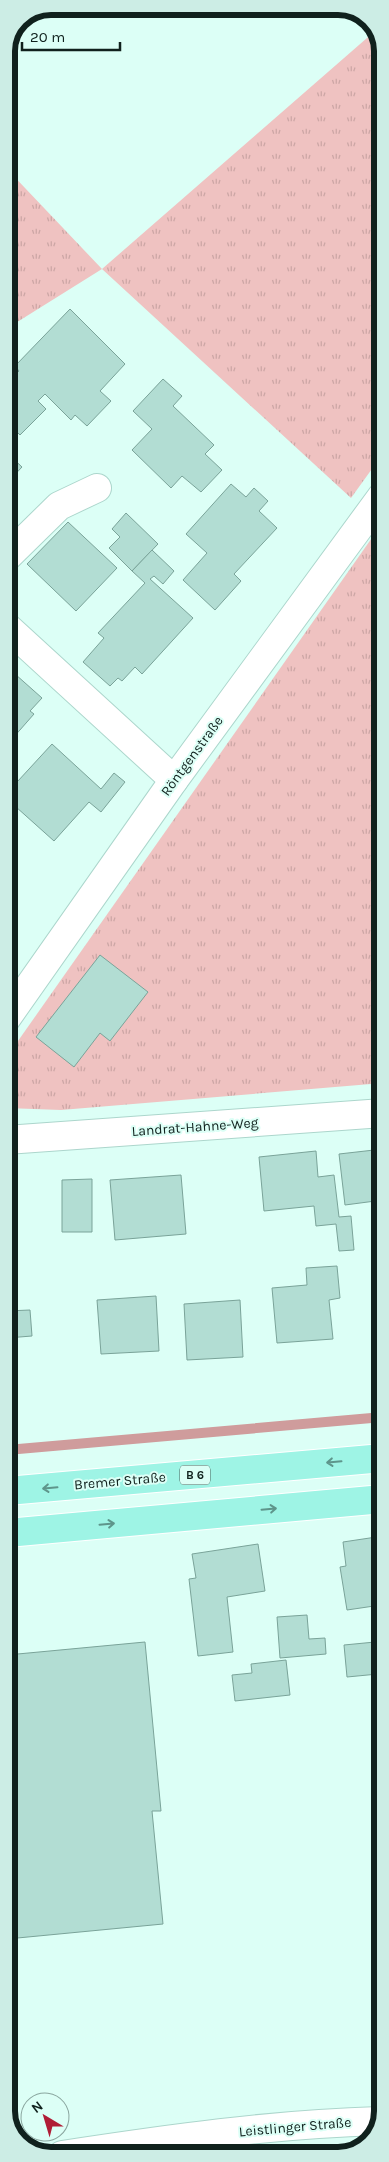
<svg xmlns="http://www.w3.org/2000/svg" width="389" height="2162" viewBox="0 0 389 2162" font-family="Karla,sans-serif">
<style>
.grass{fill:url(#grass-tufts)}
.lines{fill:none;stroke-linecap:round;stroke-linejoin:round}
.stream{stroke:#cf9c9c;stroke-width:10}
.building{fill:#b2ddd3;stroke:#7aa399}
.street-casing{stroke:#acd6cc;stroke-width:30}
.secondary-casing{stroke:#acd6cc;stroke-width:30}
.primary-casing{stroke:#fff;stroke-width:30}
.street{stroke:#fff;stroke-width:28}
.secondary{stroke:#fff;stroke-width:28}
.primary{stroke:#9ef4e5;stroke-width:28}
.oneway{stroke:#5e958b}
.labels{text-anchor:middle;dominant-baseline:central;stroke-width:4;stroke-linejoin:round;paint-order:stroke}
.shield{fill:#dcfff6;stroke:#4d645e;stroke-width:1}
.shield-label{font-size:12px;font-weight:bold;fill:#10211d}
.street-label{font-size:14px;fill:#10211d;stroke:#dcfff6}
.rim{fill:none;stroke:#10211d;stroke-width:6}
</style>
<defs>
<pattern id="grass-tufts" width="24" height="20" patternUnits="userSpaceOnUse" patternTransform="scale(1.25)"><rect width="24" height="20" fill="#efc2c1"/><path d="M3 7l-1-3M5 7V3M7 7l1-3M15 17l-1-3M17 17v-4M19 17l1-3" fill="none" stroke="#cca6a5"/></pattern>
</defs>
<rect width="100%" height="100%" fill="#dcfff6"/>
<g class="grass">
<polygon points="375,31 382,45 382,455 351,498 102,269 6,329 6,168 102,269"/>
<polygon points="381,525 382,527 383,1083 61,1110 6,1108 6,1058"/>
</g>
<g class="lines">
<polyline class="stream" points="7,1450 383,1417"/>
</g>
<g class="building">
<polygon points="70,309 125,364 100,391 111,401 87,426 75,415 71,420 45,394 38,401 46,409 20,435 6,421 6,376 10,380 19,371 15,366"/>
<polygon points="163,379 182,396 173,406 214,445 205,454 222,470 201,492 182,476 171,488 132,450 152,429 133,411"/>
<polygon points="6,452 22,467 6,484"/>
<polygon points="231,484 246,497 254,488 268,501 259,511 277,528 234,574 241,581 215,610 183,580 207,553 186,534"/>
<polygon points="126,513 158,544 132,571 109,548 120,537 112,529"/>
<polygon points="68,522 117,568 76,611 27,564"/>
<polygon points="152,550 174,571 163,584 154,576 150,579 193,618 142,674 135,667 122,681 118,678 110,686 83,662 104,638 98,633 145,583 132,571"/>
<polygon points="6,666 42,698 30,711 34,714 12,739 6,735"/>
<polygon points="52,744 101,789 114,773 125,782 101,812 89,802 54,841 6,798 6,794"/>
<polygon points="100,955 148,992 110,1041 100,1033 74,1067 36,1037"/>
<polygon points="383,1149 383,1200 345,1205 339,1154"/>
<polygon points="316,1151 318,1177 334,1175 339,1217 351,1216 354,1250 339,1251 336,1224 316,1226 314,1206 264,1211 259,1157"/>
<polygon points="181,1175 186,1234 115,1240 110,1180"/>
<polygon points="92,1179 92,1232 62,1232 62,1180"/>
<polygon points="337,1266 340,1298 329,1300 333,1339 277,1343 272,1288 307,1285 306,1268"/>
<polygon points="156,1296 159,1351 101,1354 97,1300"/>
<polygon points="240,1300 243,1357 187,1360 184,1304"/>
<polygon points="30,1310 32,1336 7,1338 7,1311"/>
<polygon points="383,1536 383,1584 378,1585 381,1605 347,1610 340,1567 346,1566 343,1542"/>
<polygon points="258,1544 265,1591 227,1597 233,1652 198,1656 189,1579 196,1578 192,1554"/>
<polygon points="307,1615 309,1639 325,1638 326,1654 280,1658 277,1617"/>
<polygon points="145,1642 161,1811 152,1811 163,1924 7,1939 7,1655"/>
<polygon points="375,1642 378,1674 347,1677 344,1645"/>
<polygon points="286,1660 290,1695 235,1701 232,1675 252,1673 251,1664"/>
</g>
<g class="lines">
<defs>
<g id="street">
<polyline points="6,558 59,506 97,488"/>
<polyline points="6,626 174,780"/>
<polyline points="6,1019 174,780 382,496"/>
<polyline points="6,1140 383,1113"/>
</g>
<path id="secondary" d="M 62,2155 C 167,2139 273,2124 379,2121"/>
<g id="primary">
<polyline points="7,1491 383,1458"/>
<polyline points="7,1533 383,1499"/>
</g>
</defs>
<use href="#street" class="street-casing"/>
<use href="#secondary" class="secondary-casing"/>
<use href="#primary" class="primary-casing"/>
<use href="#street" class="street"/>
<use href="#secondary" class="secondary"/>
<use href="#primary" class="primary"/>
</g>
<defs><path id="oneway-shaft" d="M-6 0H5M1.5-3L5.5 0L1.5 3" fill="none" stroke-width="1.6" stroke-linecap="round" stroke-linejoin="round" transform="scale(1.25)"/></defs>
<g class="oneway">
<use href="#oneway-shaft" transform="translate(334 1462) rotate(175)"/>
<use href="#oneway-shaft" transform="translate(50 1488) rotate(175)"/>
<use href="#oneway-shaft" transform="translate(269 1509) rotate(-5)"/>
<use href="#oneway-shaft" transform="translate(107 1524) rotate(-5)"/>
</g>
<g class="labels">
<rect class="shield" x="180" y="1465.5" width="30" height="19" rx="4"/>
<g class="shield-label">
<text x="195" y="1475">B 6</text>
</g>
<g class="street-label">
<text transform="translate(192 756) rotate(-54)">Röntgenstraße</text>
<text transform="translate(195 1127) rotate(-4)">Landrat-Hahne-Weg</text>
<text transform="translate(120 1481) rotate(-5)">Bremer Straße</text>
<text transform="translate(295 2127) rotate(-5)">Leistlinger Straße</text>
</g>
</g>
<path d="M0 0H389V2162H0ZM51 15H338A36 36 0 0 1 374 51V2111A36 36 0 0 1 338 2147H51A36 36 0 0 1 15 2111V51A36 36 0 0 1 51 15Z" fill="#ccede5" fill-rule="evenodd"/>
<path class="rim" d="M51 15H338A36 36 0 0 1 374 51V2111A36 36 0 0 1 338 2147H51A36 36 0 0 1 15 2111V51A36 36 0 0 1 51 15Z"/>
<g transform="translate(45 2117) rotate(322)"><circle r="24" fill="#dcfff6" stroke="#8aa69f"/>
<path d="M0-4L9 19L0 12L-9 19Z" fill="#b01d36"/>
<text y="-8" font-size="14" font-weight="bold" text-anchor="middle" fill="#10211d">N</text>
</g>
<path d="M22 42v8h98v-8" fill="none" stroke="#10211d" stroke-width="2.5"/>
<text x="30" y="42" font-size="15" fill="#10211d" stroke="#dcfff6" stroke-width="4" paint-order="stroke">20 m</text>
</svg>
